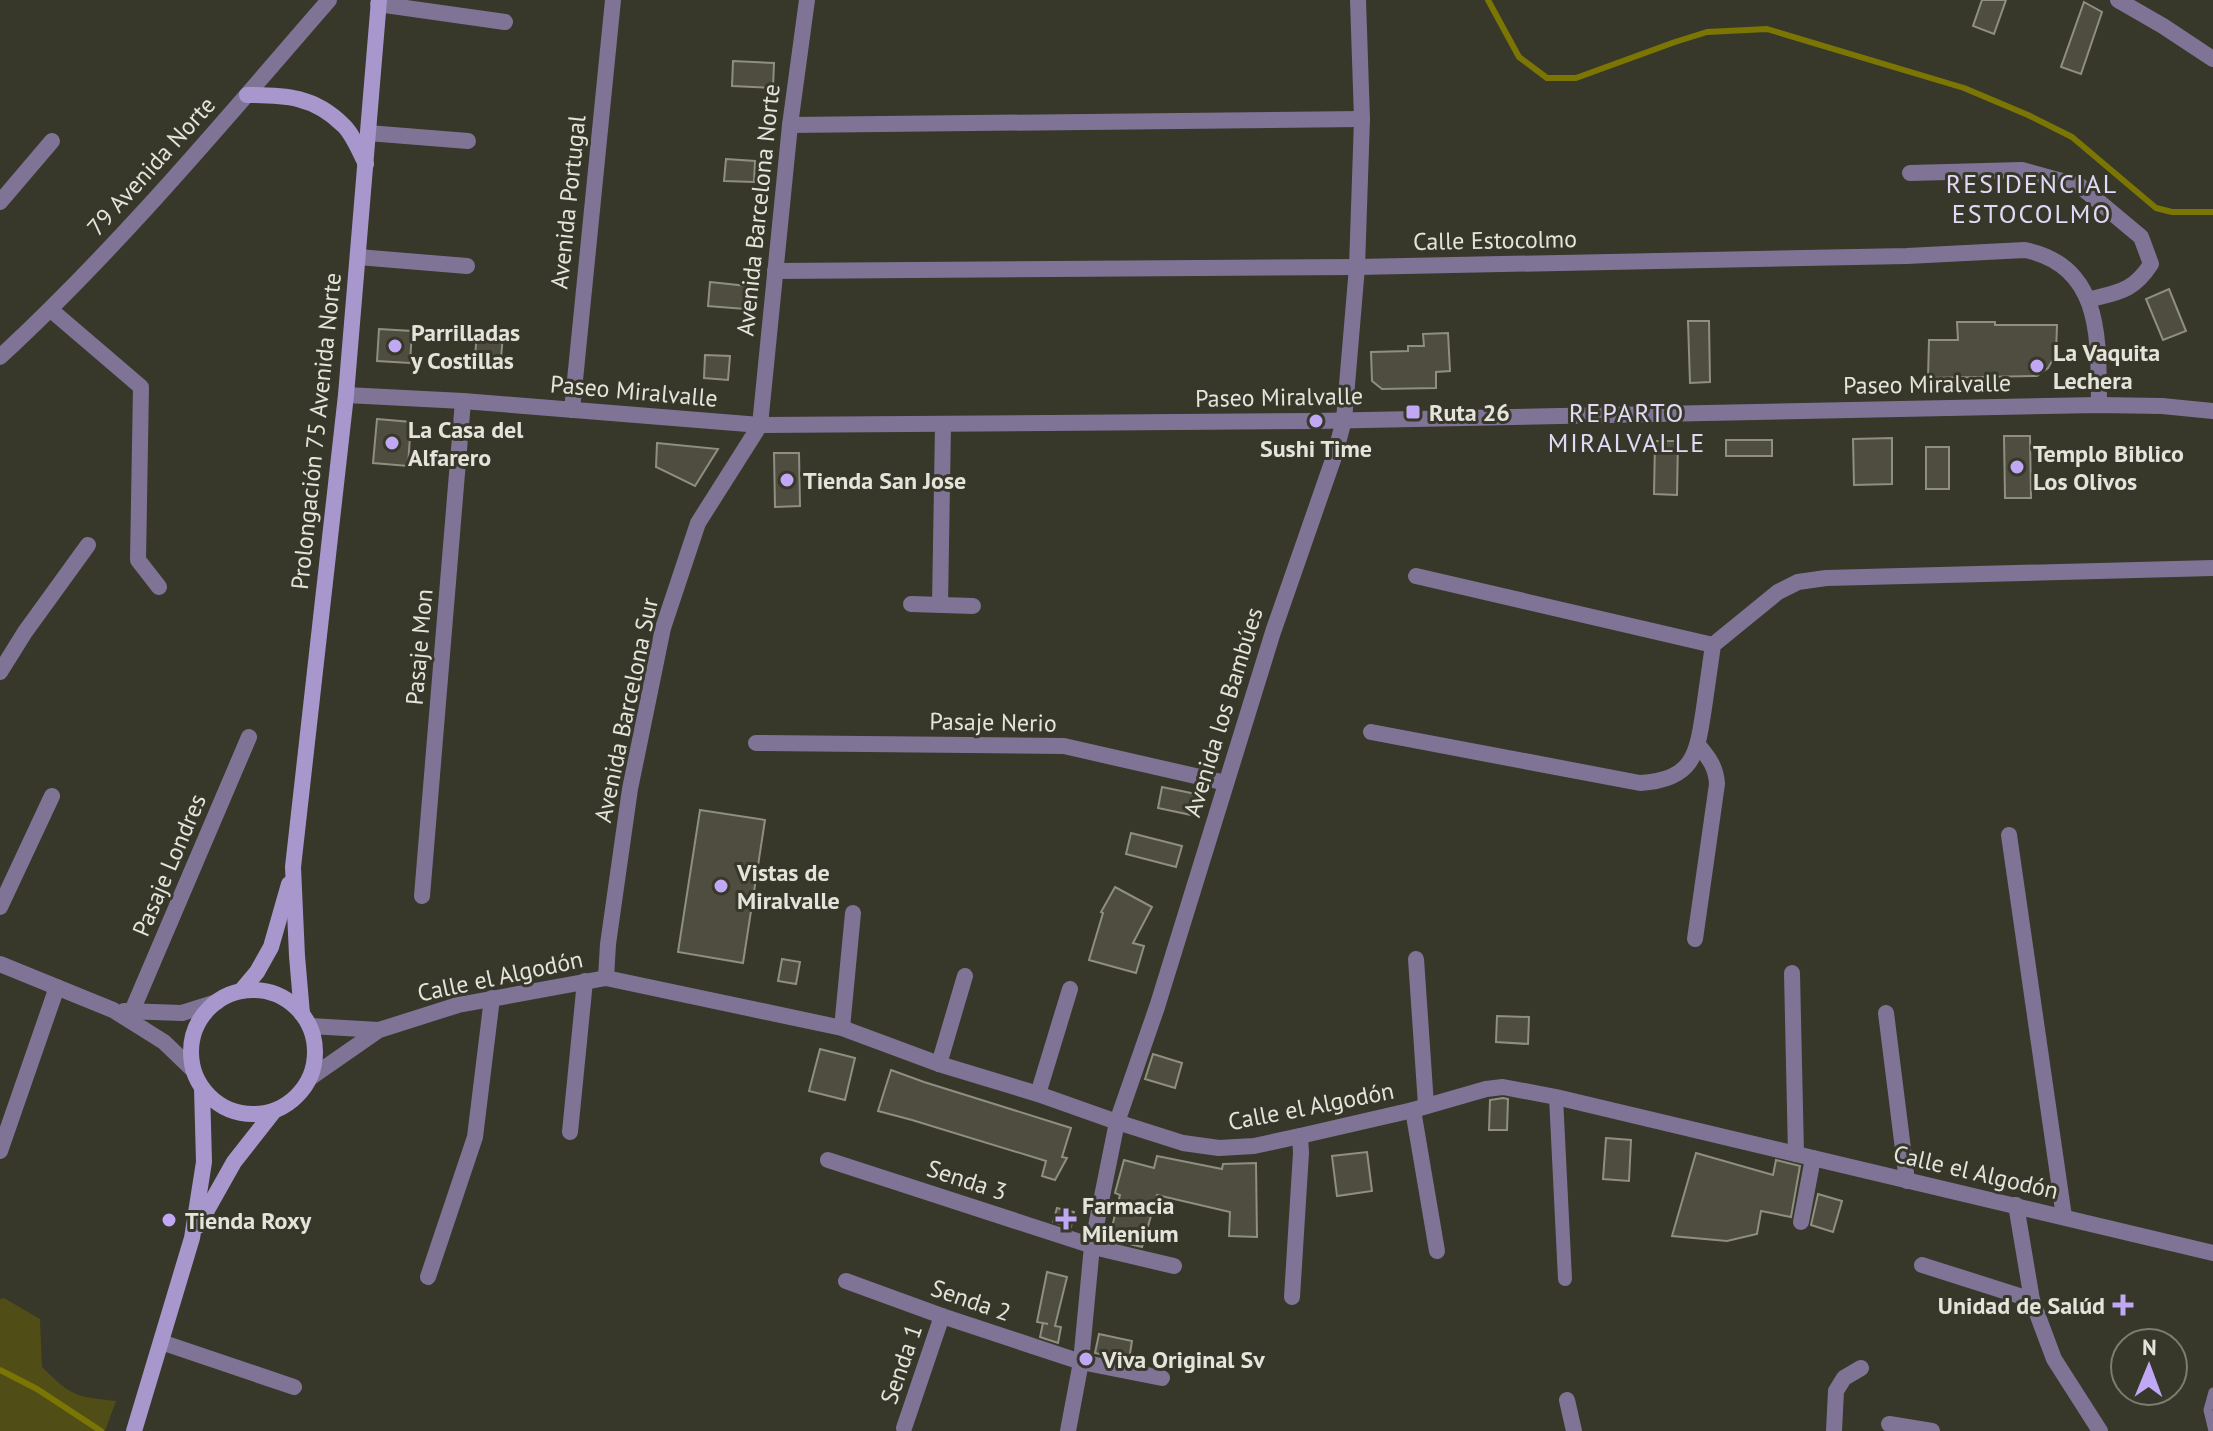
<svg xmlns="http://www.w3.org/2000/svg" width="2213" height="1431" viewBox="0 0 2213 1431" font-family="'PT Sans',sans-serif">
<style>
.green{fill:#504d17}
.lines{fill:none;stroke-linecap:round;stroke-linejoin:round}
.stream{stroke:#7b7504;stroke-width:6}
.building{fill:#4e4d40;stroke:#8f8f80;stroke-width:2}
.service{stroke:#7f7496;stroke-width:9}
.pedestrian{stroke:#7f7496;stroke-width:14}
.minor{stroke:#7f7496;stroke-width:16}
.tertiary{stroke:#7f7496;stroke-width:16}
.secondary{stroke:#a797cd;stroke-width:16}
.poi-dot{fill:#c0a8f4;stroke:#37372a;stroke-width:3}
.labels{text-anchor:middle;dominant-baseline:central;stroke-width:6;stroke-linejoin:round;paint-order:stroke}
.street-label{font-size:24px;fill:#e4e4dc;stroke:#37372a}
.poi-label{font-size:24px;font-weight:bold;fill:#e4e4dc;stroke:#37372a;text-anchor:start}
.neighbourhood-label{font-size:26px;letter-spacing:2px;fill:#e1d9f6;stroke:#37372a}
</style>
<rect width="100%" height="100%" fill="#37372a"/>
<path class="green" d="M 4,1298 L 40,1319 L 42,1367 C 71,1396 76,1397 116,1401 L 105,1431 L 0,1431 L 0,1299 Z"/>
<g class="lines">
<g class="stream">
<polyline points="1488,0 1519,57 1547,78 1576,78 1675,42 1707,32 1767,29 1964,88 2028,115 2072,137 2156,208 2172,212 2213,212"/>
<polyline points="0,1370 37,1389 101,1431"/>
</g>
</g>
<g class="building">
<polygon points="1982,0 2006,0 1994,34 1973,26"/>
<polygon points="2084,2 2102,12 2081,74 2061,67"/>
<polygon points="733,61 774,63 773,88 732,86"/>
<polygon points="726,159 755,161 754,182 724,181"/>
<polygon points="710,282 747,286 745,309 708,306"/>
<polygon points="2169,289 2186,331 2163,340 2146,299"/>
<polygon points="1688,321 1709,321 1710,382 1690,383"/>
<polygon points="1957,322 1995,322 1995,325 2057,325 2056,354 2048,368 2037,376 1928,378 1929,340 1958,340"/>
<polygon points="379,329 412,331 410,363 377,361"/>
<polygon points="477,333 503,335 501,358 475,356"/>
<polygon points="1448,333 1450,371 1436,372 1436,388 1382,389 1372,381 1371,352 1408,351 1408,346 1424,346 1423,334"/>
<polygon points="705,355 730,356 728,380 704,378"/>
<polygon points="377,419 411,422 408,466 373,463"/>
<polygon points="2004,436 2030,436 2031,498 2005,498"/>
<polygon points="1892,438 1892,484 1854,485 1853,439"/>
<rect x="1726" y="440" width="46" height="16"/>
<polygon points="1655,441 1678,441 1677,495 1654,494"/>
<polygon points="657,443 718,449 695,486 656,467"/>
<rect x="1926" y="447" width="23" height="42"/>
<polygon points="774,453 799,453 800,506 775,507"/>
<polygon points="1162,787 1196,794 1191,815 1158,808"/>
<polygon points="700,810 765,820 743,963 678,952"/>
<polygon points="1131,833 1182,846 1176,867 1126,854"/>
<polygon points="1115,887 1152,907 1133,943 1144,946 1136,973 1089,960 1103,913 1101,912"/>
<polygon points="782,959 800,962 796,984 778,981"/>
<polygon points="1497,1016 1529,1017 1528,1044 1496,1042"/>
<polygon points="820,1049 855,1058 845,1100 809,1091"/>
<polygon points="1153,1054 1182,1063 1175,1088 1145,1079"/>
<polygon points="891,1070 924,1082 1071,1128 1062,1157 1067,1158 1055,1180 1042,1176 1046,1161 912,1120 878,1111"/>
<polygon points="1503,1098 1508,1099 1507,1130 1489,1130 1490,1100"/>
<polygon points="1606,1138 1631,1140 1629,1181 1603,1179"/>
<polygon points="1367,1152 1372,1191 1337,1196 1332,1156"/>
<polygon points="1696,1153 1773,1175 1776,1160 1800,1166 1791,1217 1761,1211 1757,1234 1727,1241 1672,1236"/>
<polygon points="1157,1156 1222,1169 1223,1164 1256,1163 1257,1237 1229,1236 1230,1212 1157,1195 1142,1247 1109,1239 1120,1195 1115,1193 1124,1160 1154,1168"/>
<polygon points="1818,1194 1842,1201 1833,1232 1811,1225"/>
<polygon points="1057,1208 1074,1212 1071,1227 1053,1222"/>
<polygon points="1047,1272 1067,1277 1055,1326 1061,1327 1058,1343 1040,1337 1043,1323 1048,1324 1037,1322"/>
<polygon points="1099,1334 1132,1341 1129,1360 1095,1353"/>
</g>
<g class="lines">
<polyline class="service" points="2213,1431 2208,1410 2213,1392"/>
<polyline class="pedestrian" points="1556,1097 1565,1279"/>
<g class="minor">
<polyline points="2118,0 2163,26 2213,59"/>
<polyline points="378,4 505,22"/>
<polyline points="790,125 1362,119"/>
<polyline points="368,133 468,141"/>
<path d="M 1910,173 L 2022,170 L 2080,186 L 2141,237 L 2151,264 C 2133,292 2118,292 2088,300"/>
<polyline points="0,202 52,141"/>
<polyline points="358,257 467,266"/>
<path d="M 775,271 L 1357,267 L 1907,256 L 2025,250 C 2104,266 2098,343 2099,405"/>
<polyline points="51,310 141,387 138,560 159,587"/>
<path d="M 0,357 C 119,247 223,122 329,0"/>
<polyline points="346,395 463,401 760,425 1316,421 2099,405 2162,406 2213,411"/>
<polyline points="572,410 613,0"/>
<polyline points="1416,576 1713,645"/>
<polyline points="911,604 973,606"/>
<polyline points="940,605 943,425"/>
<polyline points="0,672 25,632 88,545"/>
<path d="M 1371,732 L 1640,783 C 1694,780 1697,754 1704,708 C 1707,687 1710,666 1713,645 L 1778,592 L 1798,582 L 1826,578 L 2213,568"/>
<polyline points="756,743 1064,746 1226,783"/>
<polyline points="2009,835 2064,1217"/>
<polyline points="422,896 463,401"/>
<polyline points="0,907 52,796"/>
<path d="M 1695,939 L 1717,784 C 1716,767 1709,758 1698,745"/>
<polyline points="1416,959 1426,1105"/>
<polyline points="0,964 113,1010 164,1042 193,1070"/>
<polyline points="1792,973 1796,1154"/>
<polyline points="606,978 608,944 630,789 663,628 698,523 760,425 790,125 807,0"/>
<polyline points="124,1011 182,1013 217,1002"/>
<polyline points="132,1011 249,737"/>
<polyline points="1886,1013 1907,1181"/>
<polyline points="842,1028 853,913"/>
<polyline points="939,1064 965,976"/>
<polyline points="1038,1094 1070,989"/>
<polyline points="1413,1110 1437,1251"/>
<polyline points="570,1132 585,981"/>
<polyline points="0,1151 57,987"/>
<polyline points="828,1160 1102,1249 1174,1266"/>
<polyline points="2016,1205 2032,1300 2054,1359 2100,1431"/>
<polyline points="1801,1222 1813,1158"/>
<polyline points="1922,1265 2032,1300"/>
<polyline points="428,1277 475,1137 492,998"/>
<polyline points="846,1281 942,1316 1081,1362 1162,1378"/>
<polyline points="1292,1297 1301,1153 1300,1136"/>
<polyline points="161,1342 294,1387"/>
<polyline points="1567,1400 1574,1431"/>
<polyline points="1889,1424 1932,1431"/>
<polyline points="904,1428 942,1316"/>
<polyline points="1068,1431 1081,1362 1092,1246 1117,1122 1157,1007 1273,632 1335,454 1344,420 1357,267 1362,119 1358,0"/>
<polyline points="1834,1431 1836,1391 1844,1378 1861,1368"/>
</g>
<g class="tertiary">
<polyline points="310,1026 379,1030"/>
<polyline points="310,1078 379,1030 458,1005 606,978 842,1028 939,1064 1038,1094 1117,1122 1183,1143 1219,1148 1254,1146 1300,1136 1413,1110 1486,1089 1503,1087 1556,1097 2213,1253"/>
</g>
<g class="secondary">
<path d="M 247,95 C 285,95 314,96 343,125 C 353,134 359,151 366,164"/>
<circle cx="253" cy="1052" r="62"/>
<polyline points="241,991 257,972 271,947 289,884"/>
<polyline points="302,1014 297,956 293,867 346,395 379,0"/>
<polyline points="198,1226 234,1162 274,1111"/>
<polyline points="134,1431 192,1238 204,1162 202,1088"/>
</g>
</g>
<g class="poi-dot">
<circle cx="395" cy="346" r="8"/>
<circle cx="2037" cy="366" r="8"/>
<rect x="1405" y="404" width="16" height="16" rx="4"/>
<circle cx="1316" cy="421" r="8"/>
<circle cx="392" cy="443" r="8"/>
<circle cx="2017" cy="467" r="8"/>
<circle cx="787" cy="480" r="8"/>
<circle cx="721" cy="886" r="8"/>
<path d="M1062 1207h8v8h8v8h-8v8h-8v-8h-8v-8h8z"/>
<circle cx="169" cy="1220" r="8"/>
<path d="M2119 1293h8v8h8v8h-8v8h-8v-8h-8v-8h8z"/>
<circle cx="1086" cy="1359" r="8"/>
</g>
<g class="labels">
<g class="street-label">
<text transform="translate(151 166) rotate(-48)">79 Avenida Norte</text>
<text transform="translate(568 202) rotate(-84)">Avenida Portugal</text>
<text transform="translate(758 210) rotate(-84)">Avenida Barcelona Norte</text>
<text transform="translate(1495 240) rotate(-1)">Calle Estocolmo</text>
<text transform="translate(1927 384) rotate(-1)">Paseo Miralvalle</text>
<text transform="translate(634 391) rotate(5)">Paseo Miralvalle</text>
<text transform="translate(1279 397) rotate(-1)">Paseo Miralvalle</text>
<text transform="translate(316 431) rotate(-84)">Prolongación 75 Avenida Norte</text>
<text transform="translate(419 647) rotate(-85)">Pasaje Mon</text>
<text transform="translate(626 710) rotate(-78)">Avenida Barcelona Sur</text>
<text transform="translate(1223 712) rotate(-73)">Avenida los Bambúes</text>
<text transform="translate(993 722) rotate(1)">Pasaje Nerio</text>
<text transform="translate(169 865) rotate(-67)">Pasaje Londres</text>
<text transform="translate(500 976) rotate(-12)">Calle el Algodón</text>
<text transform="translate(1311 1106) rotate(-11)">Calle el Algodón</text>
<text transform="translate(1976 1172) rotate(13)">Calle el Algodón</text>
<text transform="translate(967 1180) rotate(18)">Senda 3</text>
<text transform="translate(971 1300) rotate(19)">Senda 2</text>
<text transform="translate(901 1364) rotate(-71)">Senda 1</text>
</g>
<g class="poi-label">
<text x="411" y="332">Parrilladas<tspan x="411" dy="28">y Costillas</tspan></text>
<text x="2053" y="352">La Vaquita<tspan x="2053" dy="28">Lechera</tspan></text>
<text x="1429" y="412">Ruta 26</text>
<text x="408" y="429">La Casa del<tspan x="408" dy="28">Alfarero</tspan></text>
<text x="1316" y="448" text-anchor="middle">Sushi Time</text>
<text x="2033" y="453">Templo Biblico<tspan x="2033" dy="28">Los Olivos</tspan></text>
<text x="803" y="480">Tienda San Jose</text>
<text x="737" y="872">Vistas de<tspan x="737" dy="28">Miralvalle</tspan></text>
<text x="1082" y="1205">Farmacia<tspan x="1082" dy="28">Milenium</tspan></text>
<text x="185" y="1220">Tienda Roxy</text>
<text x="2105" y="1305" text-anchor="end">Unidad de Salúd</text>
<text x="1102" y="1359">Viva Original Sv</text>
</g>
<g class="neighbourhood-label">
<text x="2032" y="183">RESIDENCIAL<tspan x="2032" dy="30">ESTOCOLMO</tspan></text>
<text x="1627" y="412">REPARTO<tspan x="1627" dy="30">MIRALVALLE</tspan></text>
</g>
</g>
<g transform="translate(2149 1367) rotate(1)"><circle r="38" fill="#37372a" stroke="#7c7c71" stroke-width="2"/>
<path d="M0-6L14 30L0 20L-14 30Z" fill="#c0a8f4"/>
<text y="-12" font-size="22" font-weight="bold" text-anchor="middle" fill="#e4e4dc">N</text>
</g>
</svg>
